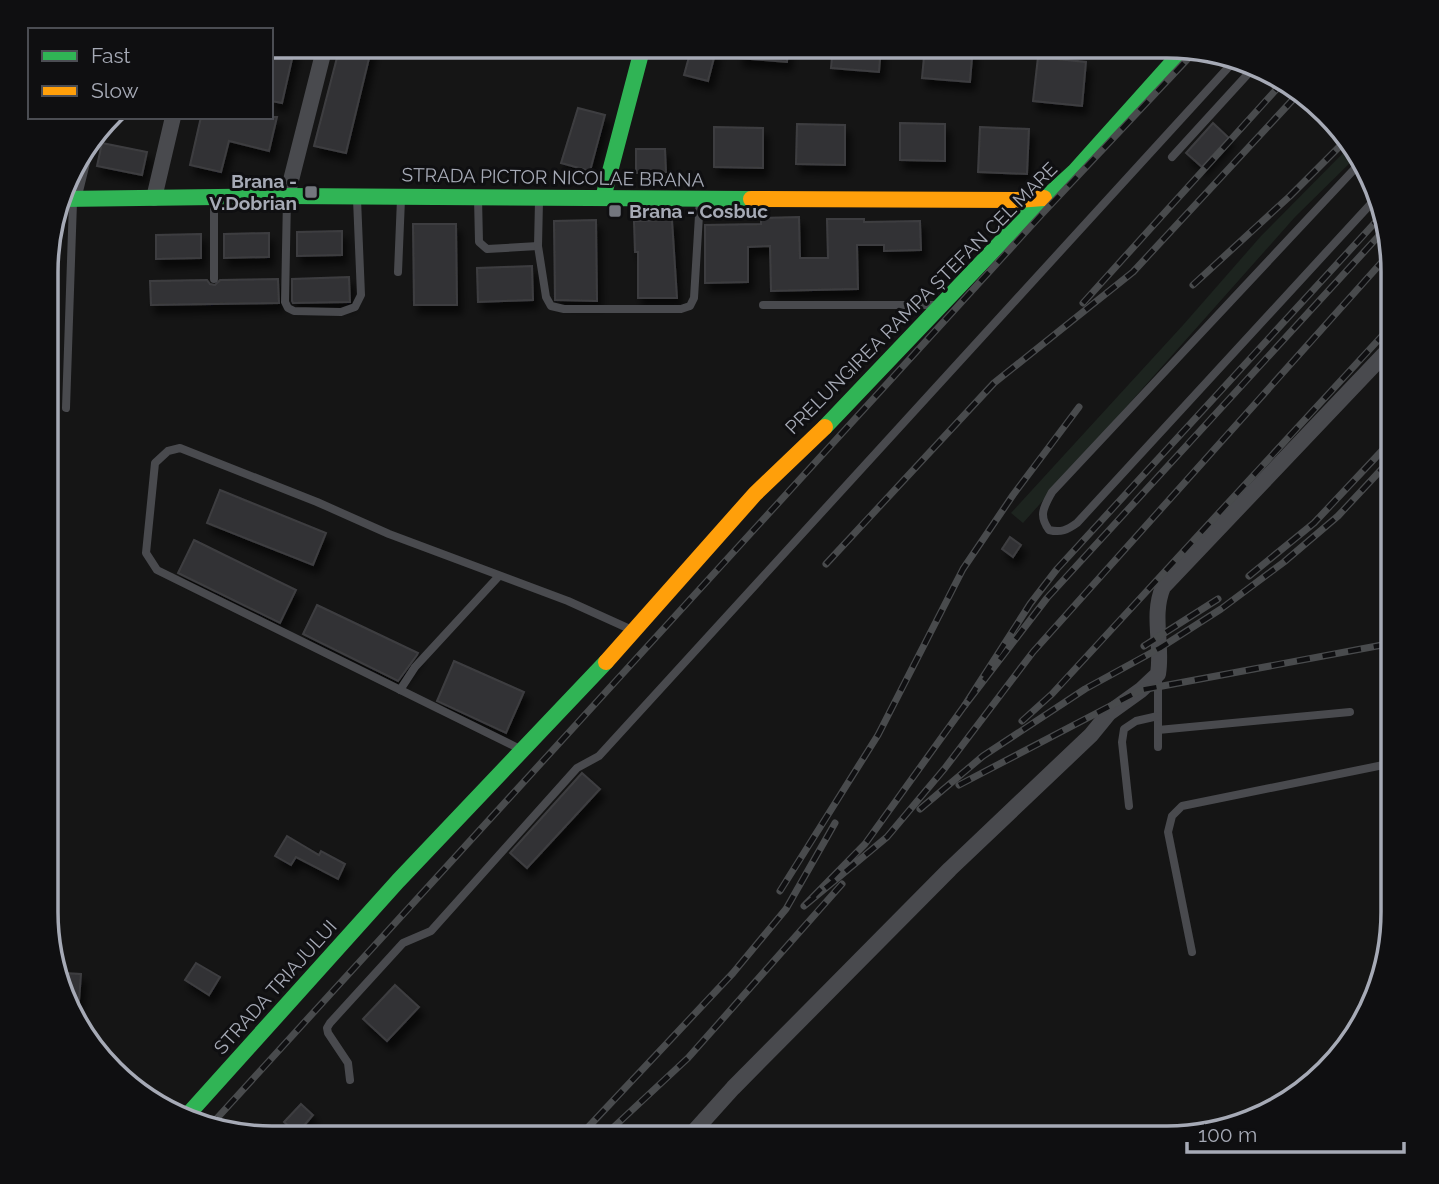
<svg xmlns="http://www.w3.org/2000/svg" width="1439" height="1184" viewBox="0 0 1439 1184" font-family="Raleway,sans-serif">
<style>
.grass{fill:#1d241f}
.building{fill:#333335;stroke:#3e3e41;stroke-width:2;filter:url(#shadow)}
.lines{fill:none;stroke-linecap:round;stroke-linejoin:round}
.lane{stroke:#494a4e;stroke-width:8}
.street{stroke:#494a4e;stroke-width:16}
.fast{stroke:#30b455;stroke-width:16}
.slow{stroke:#ff9f0a;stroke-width:16}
.rail-casing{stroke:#494b4d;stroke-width:7}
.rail{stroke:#0f0f11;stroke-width:4.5;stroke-dasharray:13;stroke-linecap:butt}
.poi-dot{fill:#73767e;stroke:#0f0f11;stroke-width:2.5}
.labels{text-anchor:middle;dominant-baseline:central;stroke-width:6;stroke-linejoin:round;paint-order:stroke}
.street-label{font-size:19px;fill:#a6aab6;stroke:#0f0f11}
.poi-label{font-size:19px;font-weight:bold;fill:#a6aab6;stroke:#0f0f11;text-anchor:end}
.rim{fill:none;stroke:#a6aab6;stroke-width:3.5}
</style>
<defs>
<filter id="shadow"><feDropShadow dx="4.5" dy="8" stdDeviation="3.5" flood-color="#0009"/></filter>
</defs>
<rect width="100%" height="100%" fill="#151515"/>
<polygon class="grass" points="1350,146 1357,156 1295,217 1023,523 1011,513 1184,324 1261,236"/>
<g class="building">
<polygon points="271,46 295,46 282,103 271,101"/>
<polygon points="340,46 372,46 346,153 314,146"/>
<polygon points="692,46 716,50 708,81 684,75"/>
<polygon points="740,46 788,46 787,62 739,58"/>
<polygon points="833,46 881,46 879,72 831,68"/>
<polygon points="925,46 973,46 970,82 922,78"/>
<polygon points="1038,57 1086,62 1082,106 1033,101"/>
<polygon points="578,108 605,115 590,171 561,163"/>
<polygon points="201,117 277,117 269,151 229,141 221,172 190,165"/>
<polygon points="900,123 945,124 945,161 900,160"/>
<polygon points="1213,123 1229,138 1202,167 1186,153"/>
<polygon points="797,124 845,125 845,165 796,164"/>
<polygon points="714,127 763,128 763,168 714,167"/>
<polygon points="980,127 1029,129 1027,174 978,172"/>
<polygon points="102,143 147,152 142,175 97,166"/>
<polygon points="636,149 665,149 666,172 636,173"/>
<polygon points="799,217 800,258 828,258 827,219 864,219 864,222 920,221 921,250 884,251 884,245 857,245 858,289 771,291 770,246 748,247 748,282 705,283 705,225 761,224 761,218"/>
<polygon points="596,220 597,301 555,300 554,221"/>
<polygon points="672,220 677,298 638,298 638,252 635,252 634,221"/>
<polygon points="413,224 456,224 457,305 414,305"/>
<polygon points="342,231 342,255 297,256 297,232"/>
<polygon points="269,233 269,257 224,258 224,234"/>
<polygon points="201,234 201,258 156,259 156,235"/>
<polygon points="532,266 533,300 478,302 477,268"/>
<polygon points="349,277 350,302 293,303 292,301 292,279"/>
<polygon points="278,279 279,303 151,305 150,281 207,280 210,284 215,285 220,280"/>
<polygon points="220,490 326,533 313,565 207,523"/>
<polygon points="1010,537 1021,545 1013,557 1002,549"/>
<polygon points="194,540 296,590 280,623 178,573"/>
<polygon points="317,605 418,653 417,655 398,681 303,634"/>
<polygon points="454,661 524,692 506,733 437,701"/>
<polygon points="582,773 600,789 527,868 510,853"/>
<polygon points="287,836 319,855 321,851 345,864 338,879 296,857 291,865 275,856"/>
<polygon points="196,963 220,977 209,995 185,980"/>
<polygon points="64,973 81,974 79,1001 76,1001 74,1020 69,1012 63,990"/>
<polygon points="395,985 419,1007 387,1041 363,1019"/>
<polygon points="301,1104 313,1115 297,1134 284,1122"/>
</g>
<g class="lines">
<g class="lane">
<polyline points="1172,157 1257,64"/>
<path d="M 1361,162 L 1052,492 C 1044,507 1038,515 1049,530 C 1061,533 1067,530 1077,523 L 1378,196"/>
<polyline points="287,198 285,302 288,308 294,311 341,312 355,307 361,295 357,199"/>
<polyline points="478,198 479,242 487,249 538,246 539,201"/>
<polyline points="214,200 214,279"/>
<polyline points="538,246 546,297 551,306 564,309 681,309 690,306 694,298 700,199"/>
<polyline points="398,272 401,199"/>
<polyline points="763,305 934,305"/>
<polyline points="66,408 73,202"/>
<polyline points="400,690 415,667 499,576"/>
<polyline points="1158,730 1350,712"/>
<polyline points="1158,747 1158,677"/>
<polyline points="520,749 157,570 146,553 155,463 168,451 180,448 317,502 389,534 568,601 632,630"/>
<polyline points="1129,806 1122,742 1124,729 1136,721 1158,716"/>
<polyline points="1192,952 1168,832 1172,816 1182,806 1393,763"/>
<polyline points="350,1080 348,1063 328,1033 327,1028 330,1023 403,943 431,931 577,768 599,756 1236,59"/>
</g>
<g class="street">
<polyline points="287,196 325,46"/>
<polyline points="154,198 173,117"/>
<polyline points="73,199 86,146"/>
<polyline points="46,805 49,769"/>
<path d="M 688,1138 L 733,1088 L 950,869 L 1091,735 L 1109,713 L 1141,690 L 1158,674 C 1163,644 1151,616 1163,587 L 1393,345"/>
</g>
<g class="fast">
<polyline points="603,198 643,46"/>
<polyline points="62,199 287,196 751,199"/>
<polyline points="825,427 1026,216 1074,172 1186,47"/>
<polyline points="183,1120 398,881 606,662"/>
</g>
<g class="slow">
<polyline points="751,199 1017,200 1044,198"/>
<polyline points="606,662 755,494 825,427"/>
</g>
<defs>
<g id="rail">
<polyline points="1382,215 1057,569 1030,604 965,705 1047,598 1385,229"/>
<polyline points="1193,285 1290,196 1346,140"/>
<polyline points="1083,303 1283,82"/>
<polyline points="826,564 994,383 1133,272 1299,93"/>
<polyline points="1249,576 1314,523 1393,439"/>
<polyline points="1144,646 1218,599"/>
<polyline points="965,705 865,844 804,906 887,837 945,768 1033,652 1390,253"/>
<polyline points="1022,721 1052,694 1393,324"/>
<polyline points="959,785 1141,690 1393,643"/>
<polyline points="920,809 983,756 1085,689 1160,648 1221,609 1284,562 1338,516 1393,457"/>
<polyline points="780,891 878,735 963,569 1013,495 1079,407"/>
<polyline points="209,1127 1041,215 1197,49"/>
<polyline points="578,1138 733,973 786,909 835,823"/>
<polyline points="602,1138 688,1058 842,884"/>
</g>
</defs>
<use href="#rail" class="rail-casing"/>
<use href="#rail" class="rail"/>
</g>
<g class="poi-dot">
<rect x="304" y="185" width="14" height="14" rx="3.5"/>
<rect x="608" y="204" width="14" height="14" rx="3.5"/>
</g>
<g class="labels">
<g class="street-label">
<text transform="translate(553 177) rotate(1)">STRADA PICTOR NICOLAE BRANA</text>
<text transform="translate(921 298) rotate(-45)">PRELUNGIREA RAMPA ȘTEFAN CEL MARE</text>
<text transform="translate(275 987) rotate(-48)">STRADA TRIAJULUI</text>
</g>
<g class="poi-label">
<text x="297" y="181">Brana -<tspan x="297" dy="22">V.Dobrian</tspan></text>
<text x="629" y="211" text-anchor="start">Brana - Cosbuc</text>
</g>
</g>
<path d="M0 0H1439V1184H0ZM272 58H1167A214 214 0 0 1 1381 272V912A214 214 0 0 1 1167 1126H272A214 214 0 0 1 58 912V272A214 214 0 0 1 272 58Z" fill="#0f0f11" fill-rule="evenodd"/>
<path class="rim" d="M272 58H1167A214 214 0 0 1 1381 272V912A214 214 0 0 1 1167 1126H272A214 214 0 0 1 58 912V272A214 214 0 0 1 272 58Z"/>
<rect x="28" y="28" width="245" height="91" fill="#0f0f11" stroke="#4b4d53" stroke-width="2"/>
<rect x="42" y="51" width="35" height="10" fill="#30b455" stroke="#4b4d53" stroke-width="2"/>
<text x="91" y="63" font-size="21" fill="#a6aab6">Fast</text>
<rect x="42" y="86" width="35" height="10" fill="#ff9f0a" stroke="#4b4d53" stroke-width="2"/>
<text x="91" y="98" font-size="21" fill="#a6aab6">Slow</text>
<path d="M1187 1142v10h217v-10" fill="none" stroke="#a6aab6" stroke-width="3.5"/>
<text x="1198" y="1142" font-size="21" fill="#a6aab6" stroke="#0f0f11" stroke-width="5" paint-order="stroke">100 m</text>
</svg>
